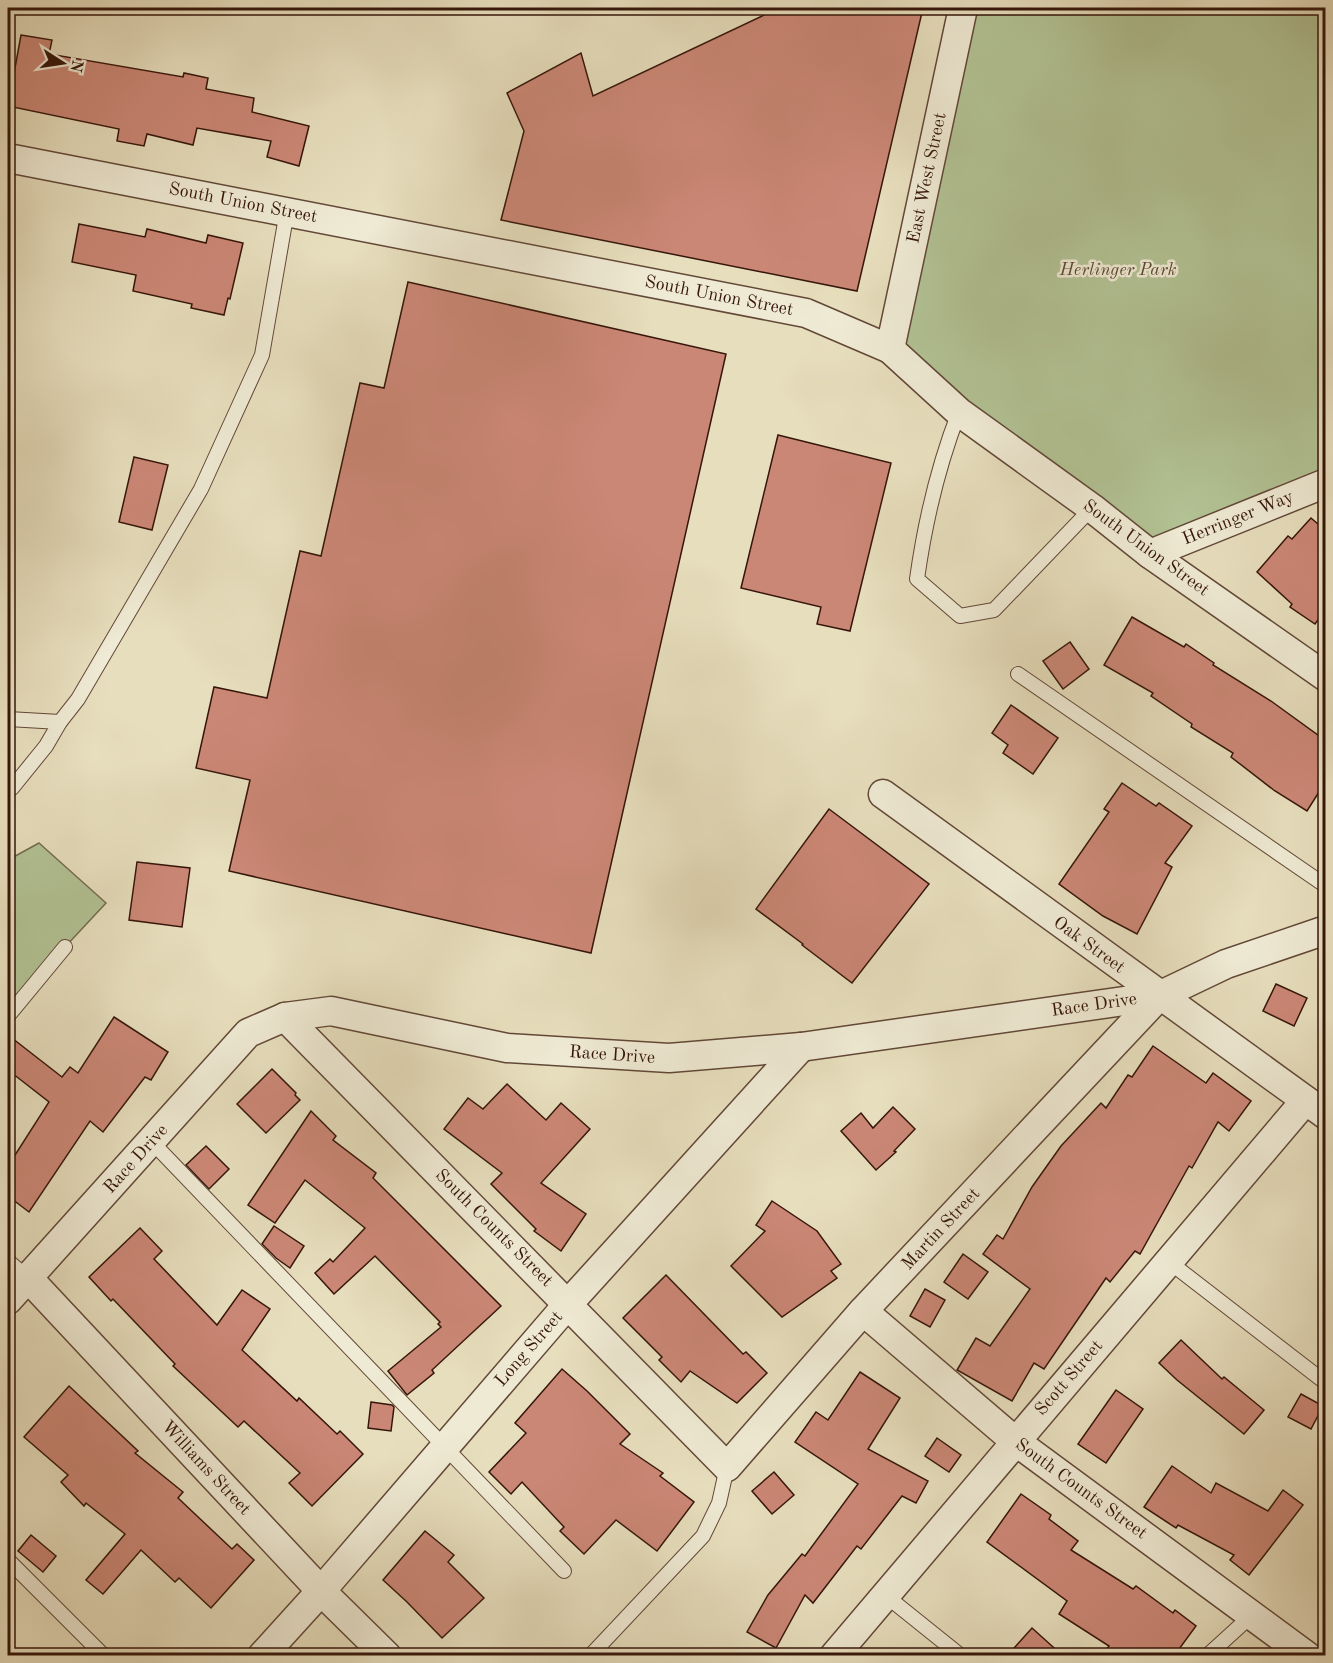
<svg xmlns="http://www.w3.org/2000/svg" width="1333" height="1663" viewBox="0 0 1333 1663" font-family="'Old Standard TT',serif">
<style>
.green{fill:#b2c294;stroke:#746c4f;stroke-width:1.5}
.building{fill:#cb8776;stroke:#36160a;stroke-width:1.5}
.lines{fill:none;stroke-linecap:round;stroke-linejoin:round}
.service-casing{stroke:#624837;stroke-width:16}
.minor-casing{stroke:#624837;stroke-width:31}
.service{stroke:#efead4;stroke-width:14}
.minor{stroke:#efead4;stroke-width:28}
.labels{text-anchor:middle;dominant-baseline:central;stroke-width:5;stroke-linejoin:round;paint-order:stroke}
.street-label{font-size:18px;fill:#36160a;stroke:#efead4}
.park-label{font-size:18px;font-style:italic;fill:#5b4a33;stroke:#efead4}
</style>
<rect width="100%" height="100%" fill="#e7debd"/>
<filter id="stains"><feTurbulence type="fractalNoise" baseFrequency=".00333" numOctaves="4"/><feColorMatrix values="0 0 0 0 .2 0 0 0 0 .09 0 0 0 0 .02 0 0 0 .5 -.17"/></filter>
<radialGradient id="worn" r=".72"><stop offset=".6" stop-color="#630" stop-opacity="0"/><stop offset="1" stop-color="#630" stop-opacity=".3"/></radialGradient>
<g class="green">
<polygon points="963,8 1325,8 1325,483 1150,554 890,349"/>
<polygon points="39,843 106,903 65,947 8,1016 8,860"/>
</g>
<g class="building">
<polygon points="779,8 923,8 857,291 501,220 524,131 507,93 581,53 593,96"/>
<polygon points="21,35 52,40 49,54 183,77 184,73 208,78 206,89 254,98 252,112 309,126 299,166 267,157 271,141 197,128 193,145 147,134 144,146 117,141 119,129 8,106"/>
<polygon points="79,224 145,237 147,229 206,243 208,235 243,243 230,299 228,298 224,315 191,308 192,304 133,291 136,275 72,262"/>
<polygon points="408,282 726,354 591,953 229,871 250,780 196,768 214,687 267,698 300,551 321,556 360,383 384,388"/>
<polygon points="778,435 891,463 850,631 817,624 821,607 741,588"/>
<polygon points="134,457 168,465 152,530 119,522"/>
<polygon points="1311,518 1326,531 1326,609 1315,624 1290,607 1292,604 1257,572 1288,536 1292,539"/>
<polygon points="1132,617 1184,647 1186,644 1214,663 1213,665 1271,701 1326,741 1326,781 1307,811 1275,791 1231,757 1233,753 1191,727 1192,724 1151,696 1153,693 1104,665"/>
<polygon points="1070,642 1089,669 1063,689 1043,661"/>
<polygon points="1011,705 1058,738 1033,774 1003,753 1008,745 992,733"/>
<polygon points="1122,783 1156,806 1159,803 1192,826 1165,863 1172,867 1137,934 1103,916 1059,884 1109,812 1104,809"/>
<polygon points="829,809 929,884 852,983 802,945 803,944 756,909"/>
<polygon points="137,862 190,868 182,927 129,920"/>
<polygon points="1276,984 1307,998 1294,1026 1263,1011"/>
<polygon points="114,1017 168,1052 151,1080 145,1077 103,1132 90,1121 29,1212 8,1196 8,1166 49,1102 8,1070 8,1035 62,1077 70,1067 78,1073"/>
<polygon points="1153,1046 1206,1083 1213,1073 1251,1101 1229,1131 1218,1122 1192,1168 1189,1166 1140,1254 1135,1251 1110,1282 1106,1278 1044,1369 1034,1363 1012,1401 957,1370 976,1338 990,1346 1030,1289 983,1254 997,1235 1003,1239 1032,1187 1061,1146 1101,1103 1106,1108 1128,1075 1132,1077"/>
<polygon points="272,1069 296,1093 295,1095 300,1100 266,1133 237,1104"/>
<polygon points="507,1084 546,1120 561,1103 590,1129 541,1183 586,1214 561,1251 534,1231 536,1229 491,1184 502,1173 444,1129 468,1098 483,1109"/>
<polygon points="893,1107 915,1129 894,1151 896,1152 876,1170 841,1131 861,1113 873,1128"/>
<polygon points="311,1111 336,1136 333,1140 376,1173 373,1178 501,1306 432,1370 434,1373 407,1395 388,1371 441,1327 438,1324 440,1322 375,1256 334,1294 315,1273 330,1259 333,1262 365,1228 305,1180 275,1223 248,1205"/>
<polygon points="206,1146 229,1169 209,1189 186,1165"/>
<polygon points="772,1201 817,1231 841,1264 831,1271 837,1278 782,1317 731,1266 765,1231 756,1225"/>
<polygon points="274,1226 304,1246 290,1268 276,1258 262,1244"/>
<polygon points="140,1228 162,1251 154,1259 217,1325 242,1290 270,1309 242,1350 297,1401 299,1398 337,1434 340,1431 363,1454 312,1506 289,1483 300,1473 244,1421 238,1427 173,1366 175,1364 113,1299 111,1301 89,1277"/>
<polygon points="963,1254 988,1272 968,1299 944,1282"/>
<polygon points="666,1275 743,1354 746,1352 767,1373 737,1403 690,1371 681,1382 659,1360 662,1357 623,1318"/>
<polygon points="925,1289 945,1300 930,1327 910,1316"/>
<polygon points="1181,1340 1222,1379 1224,1377 1264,1410 1244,1434 1177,1380 1159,1363"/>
<polygon points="562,1369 587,1391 630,1434 620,1444 663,1473 660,1476 694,1502 657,1551 616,1520 584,1554 560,1531 564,1527 522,1482 511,1494 489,1472 526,1433 515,1423"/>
<polygon points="860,1372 900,1398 868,1449 928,1481 916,1503 902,1496 861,1549 857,1546 813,1603 805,1595 776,1648 747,1632 768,1595 802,1554 805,1556 858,1484 795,1442 816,1412 828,1420"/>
<polygon points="69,1386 138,1451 135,1453 183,1492 178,1498 232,1549 237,1544 254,1560 211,1608 179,1578 175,1582 141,1550 103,1594 86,1580 125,1534 86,1503 84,1506 61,1482 68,1475 24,1437"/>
<polygon points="1116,1390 1143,1409 1106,1463 1078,1444"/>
<polygon points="1301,1394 1323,1406 1311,1429 1288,1417"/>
<polygon points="371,1402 392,1405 394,1407 391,1431 368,1428"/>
<polygon points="937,1438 961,1455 949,1472 925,1456"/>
<polygon points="1172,1466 1211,1493 1216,1483 1268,1511 1283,1490 1303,1505 1249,1575 1230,1560 1234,1555 1178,1525 1176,1528 1144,1507"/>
<polygon points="774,1472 794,1495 772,1514 752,1491"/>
<polygon points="1021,1494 1051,1515 1049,1519 1078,1541 1071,1550 1133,1589 1136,1586 1173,1613 1175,1610 1196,1626 1174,1656 1102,1656 1109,1646 1059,1614 1067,1601 987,1542"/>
<polygon points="425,1531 454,1555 448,1562 484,1598 442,1638 407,1602 383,1580"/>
<polygon points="31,1535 56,1556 43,1572 18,1551"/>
<polygon points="1032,1628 1063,1656 1007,1656"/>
</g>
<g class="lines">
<defs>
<g id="service">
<path d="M 959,412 C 938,466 925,522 917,579 L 960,616 L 994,610 L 1092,508"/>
<polyline points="1018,674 1326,886"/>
<polyline points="8,719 60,722"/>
<polyline points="8,789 12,788 46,746 60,722 78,699 201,489 262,355 287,211"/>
<polyline points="8,1016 65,947"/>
<polyline points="151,1141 564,1571"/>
<polyline points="8,1261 29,1279"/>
<polyline points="1168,1261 1326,1383"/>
<polyline points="8,1560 104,1656"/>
<polyline points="885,1595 961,1656"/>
<polyline points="590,1656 703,1536 719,1503 727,1467"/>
<polyline points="1207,1656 1252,1615"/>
</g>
<g id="minor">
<polyline points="8,158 806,313 890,349 959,412 1092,508 1150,554 1326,677"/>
<polyline points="890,349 963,8"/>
<polyline points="1150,554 1326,483"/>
<polyline points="883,794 1326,1115"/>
<polyline points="285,1017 727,1467 863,1311 1159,996"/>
<polyline points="29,1279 321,1591 387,1656"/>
<polyline points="8,1300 248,1033 285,1017 331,1011 507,1048 669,1058 801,1047 1159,996 1226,964 1326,930"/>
<polyline points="863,1311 1015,1441 1307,1656"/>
<polyline points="262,1656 321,1591 568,1304 801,1047"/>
<polyline points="834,1656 1305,1101"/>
</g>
</defs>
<use href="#service" class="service-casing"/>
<use href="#minor" class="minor-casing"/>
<use href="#service" class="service"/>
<use href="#minor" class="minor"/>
</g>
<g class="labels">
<g class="street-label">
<text transform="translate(927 178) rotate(-78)">East West Street</text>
<text transform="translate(243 203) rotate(11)">South Union Street</text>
<text transform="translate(719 296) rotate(11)">South Union Street</text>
<text transform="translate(1238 518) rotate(-22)">Herringer Way</text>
<text transform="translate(1146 548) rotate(36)">South Union Street</text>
<text transform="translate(1089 945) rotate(36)">Oak Street</text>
<text transform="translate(1094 1005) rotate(-8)">Race Drive</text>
<text transform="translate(612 1055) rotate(4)">Race Drive</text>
<text transform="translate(136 1159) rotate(-48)">Race Drive</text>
<text transform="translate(494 1228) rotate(45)">South Counts Street</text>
<text transform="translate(941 1229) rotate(-47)">Martin Street</text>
<text transform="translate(529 1349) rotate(-49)">Long Street</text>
<text transform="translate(1069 1378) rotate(-49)">Scott Street</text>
<text transform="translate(206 1468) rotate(47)">Williams Street</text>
<text transform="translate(1081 1489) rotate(36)">South Counts Street</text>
</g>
<g class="park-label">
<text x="1118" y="270">Herlinger Park</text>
</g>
</g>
<rect width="1333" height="1663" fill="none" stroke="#e7debd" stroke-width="30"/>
<rect x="9" y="9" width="1315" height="1645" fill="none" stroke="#36160a" stroke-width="3"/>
<rect x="15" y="15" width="1303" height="1633" fill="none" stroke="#36160a" stroke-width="1.5"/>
<g transform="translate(63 63) rotate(102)" stroke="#efead4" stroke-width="4.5" paint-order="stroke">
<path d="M0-4.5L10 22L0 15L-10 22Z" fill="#36160a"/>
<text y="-9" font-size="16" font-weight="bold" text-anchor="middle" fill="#36160a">N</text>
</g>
<rect width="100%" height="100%" filter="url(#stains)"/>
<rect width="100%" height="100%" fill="url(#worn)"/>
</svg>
